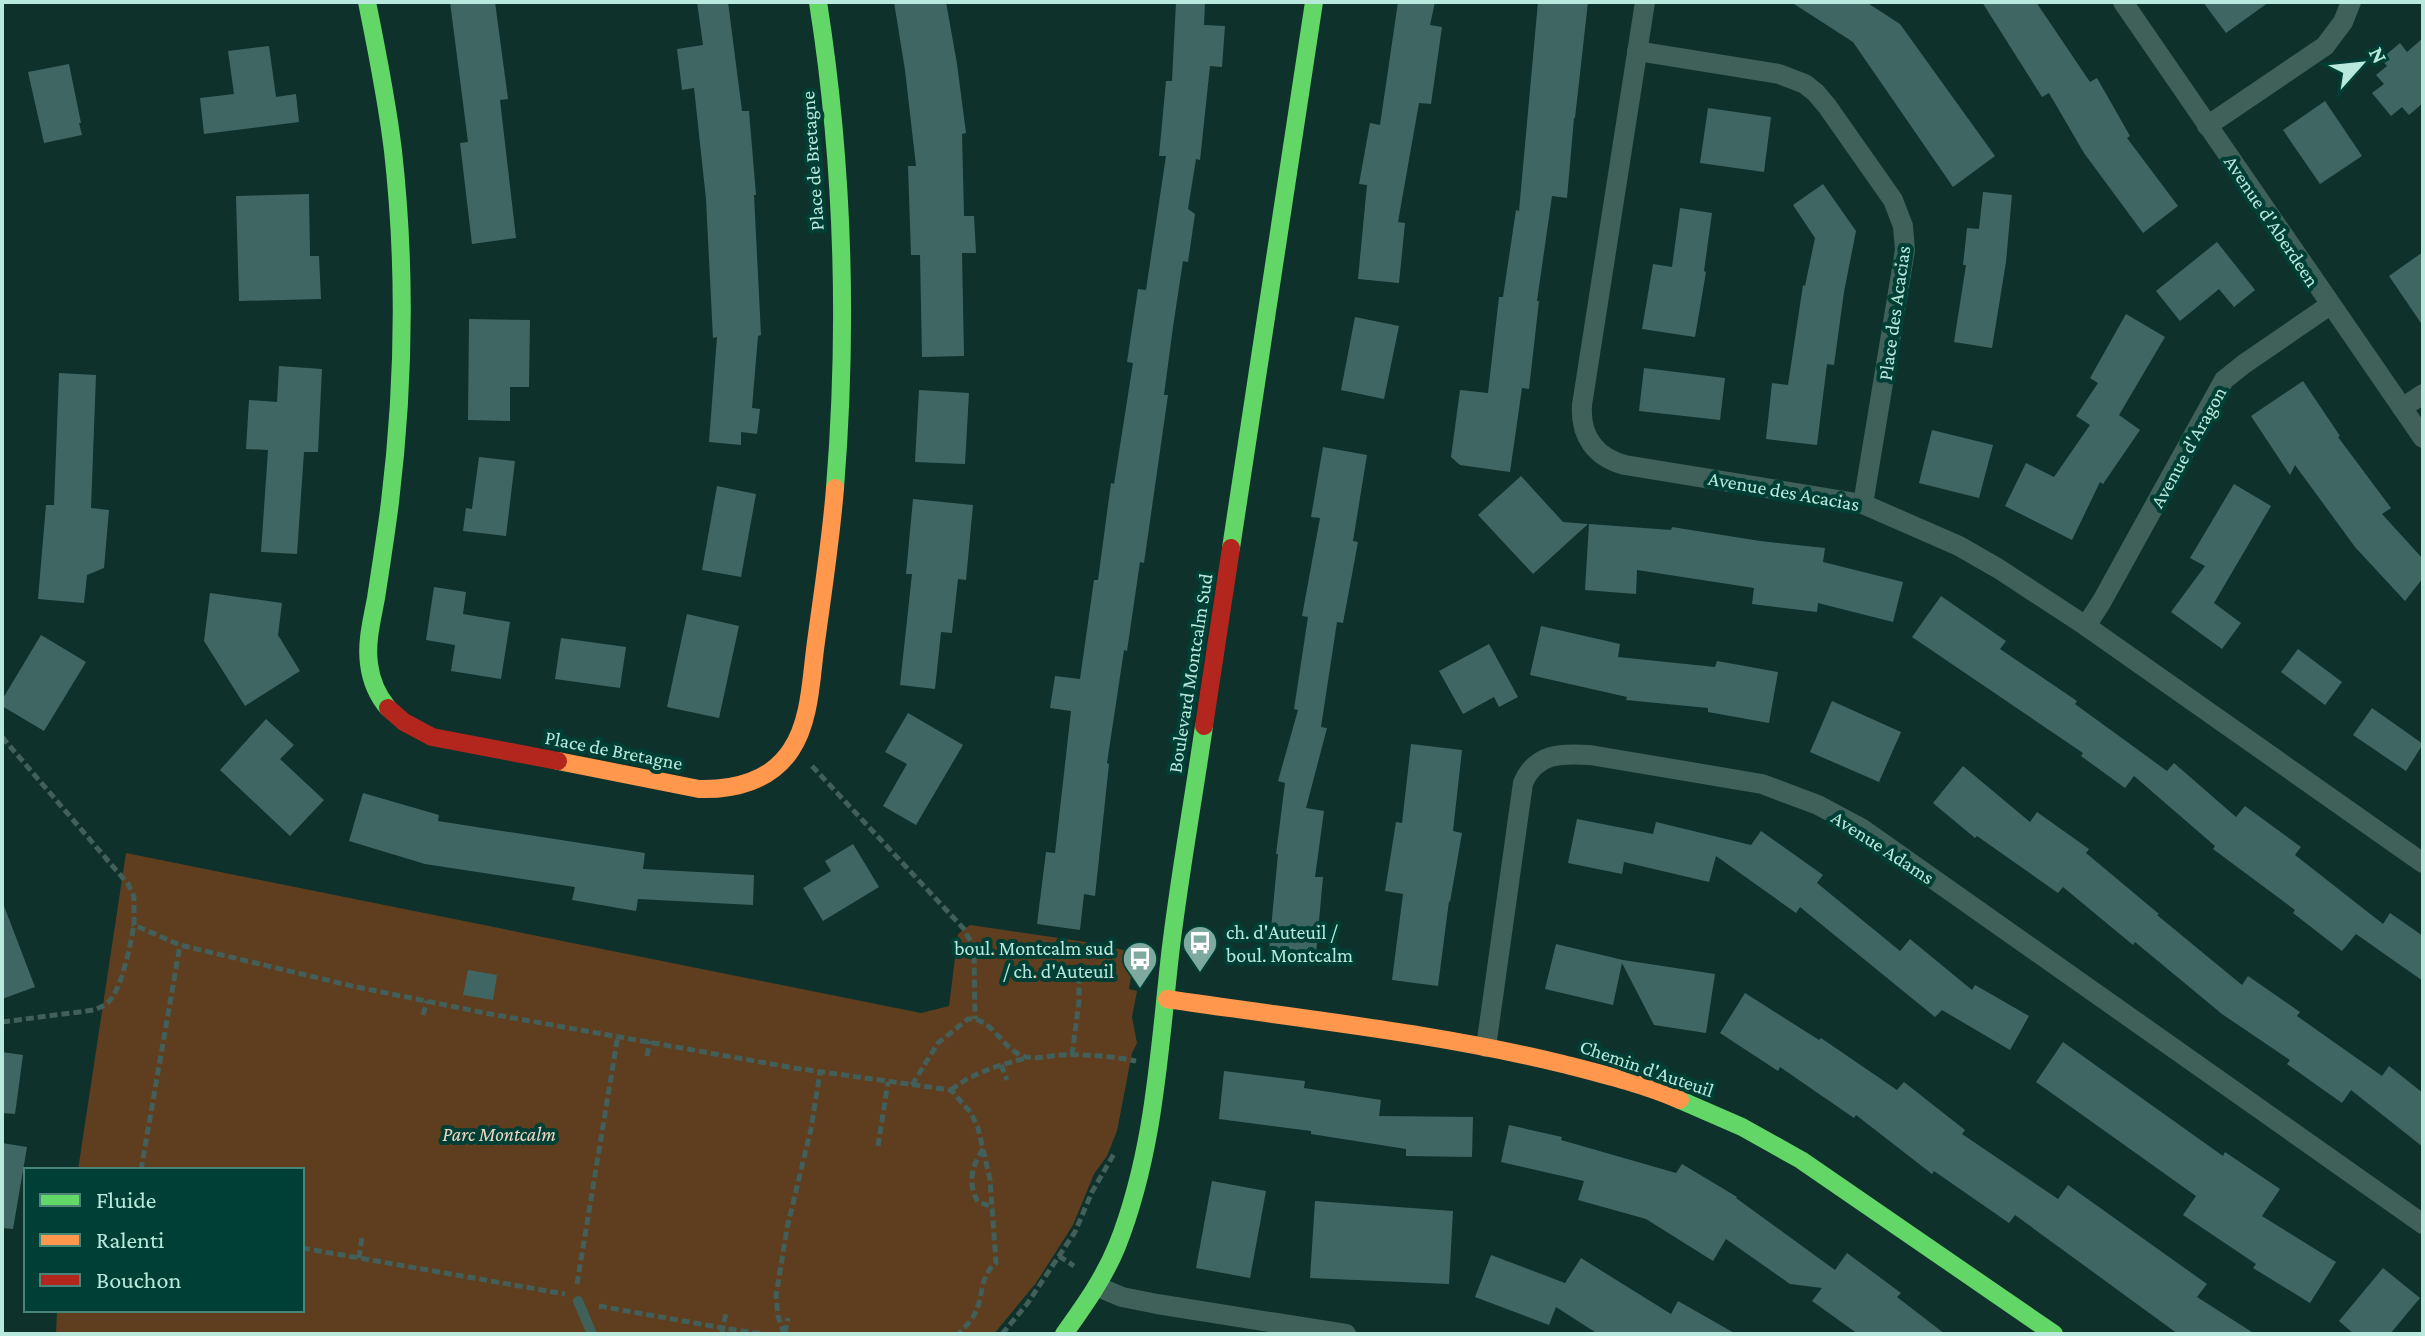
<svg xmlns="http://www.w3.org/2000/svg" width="2425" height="1336" viewBox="0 0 2425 1336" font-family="'Crimson Pro',serif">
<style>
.green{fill:#5e3e1e}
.building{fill:#406664}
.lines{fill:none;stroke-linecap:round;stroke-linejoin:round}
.path{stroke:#425f5a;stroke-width:5;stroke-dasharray:8 4;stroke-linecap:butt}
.lane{stroke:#40605a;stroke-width:10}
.street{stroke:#40605a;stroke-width:20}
.fast{stroke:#63d668;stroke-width:18}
.slow{stroke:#ff974d;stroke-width:18}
.jam{stroke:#b3261e;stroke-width:18}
.labels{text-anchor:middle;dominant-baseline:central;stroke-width:8;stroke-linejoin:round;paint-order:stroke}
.street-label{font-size:20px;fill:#b9e9dd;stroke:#003f35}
.poi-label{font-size:20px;fill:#b9e9dd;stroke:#003f35;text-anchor:start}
.park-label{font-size:20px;font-style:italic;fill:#efd5c1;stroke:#003f35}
</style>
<rect width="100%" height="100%" fill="#0e312b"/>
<polygon class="green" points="126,853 921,1013 949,1006 958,934 970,925 1086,942 1142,954 1141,959 1134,959 1129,989 1137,991 1132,1017 1137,1043 1132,1053 1117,1131 1107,1156 1094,1174 1073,1225 1036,1283 994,1334 56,1334 57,1310 302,1310 302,1170 78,1170"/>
<g class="building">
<polygon points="450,2 495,2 508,99 500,100 516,238 472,244 460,143 468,142"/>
<polygon points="697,2 728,2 742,111 749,111 756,195 754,195 761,335 758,336 752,408 760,409 757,434 741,432 741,445 709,442 717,337 713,338 706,199 694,88 682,90 677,49 703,45"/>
<polygon points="894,2 946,2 957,64 966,133 962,134 964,216 974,216 976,253 962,253 964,356 922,357 920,255 911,255 908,166 916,166 905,70"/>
<polygon points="1176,2 1205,2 1204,25 1225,26 1222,67 1210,66 1200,160 1196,159 1188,209 1195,214 1188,262 1183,261 1173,327 1164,395 1168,395 1144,563 1140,562 1127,651 1124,650 1115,710 1107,763 1109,764 1095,896 1084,894 1080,930 1037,924 1046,852 1055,853 1071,711 1050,708 1055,676 1080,679 1094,580 1098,580 1111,483 1114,484 1133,363 1127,362 1138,289 1146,290 1166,156 1159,156 1166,81 1172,81"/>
<polygon points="1398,2 1435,2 1430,25 1442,27 1431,104 1419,103 1398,222 1405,223 1399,283 1358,279 1367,185 1359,184 1370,123 1380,125"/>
<polygon points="1538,2 1588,2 1575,118 1574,118 1567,198 1552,196 1537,301 1539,301 1529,389 1522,388 1510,472 1460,465 1451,457 1460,390 1488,393 1499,297 1503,297 1516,210 1519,211"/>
<polygon points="1791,2 1866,2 1900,24 1995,156 1953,187 1853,42"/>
<polygon points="1982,2 2036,2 2090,82 2097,78 2130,136 2127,138 2178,206 2143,233 2084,153 2049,93 2042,97"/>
<polygon points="2203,2 2269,2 2226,33"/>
<polygon points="2423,38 2423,103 2409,115 2402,107 2391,116 2372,93 2384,84 2376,75 2387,66 2381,59 2400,43 2407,52"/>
<polygon points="269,46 276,97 296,94 299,122 204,134 200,98 234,94 228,51"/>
<polygon points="69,64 81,123 79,123 82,135 44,143 28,72"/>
<polygon points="2325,101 2362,156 2320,184 2283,130"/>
<polygon points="1708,108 1771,117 1764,172 1700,163"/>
<polygon points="1823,184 1856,231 1844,292 1834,365 1827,364 1817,445 1766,439 1772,383 1788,385 1803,285 1805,286 1815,238 1793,205"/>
<polygon points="1983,192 2012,195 2006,262 1992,348 1954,342 1966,265 1963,265 1967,228 1979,229"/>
<polygon points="309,194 310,256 319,256 321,299 239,301 236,196"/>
<polygon points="1680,208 1712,213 1704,271 1706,272 1695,337 1642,329 1653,264 1672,267"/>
<polygon points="2217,242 2255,290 2234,307 2219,289 2180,321 2156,291"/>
<polygon points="2423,252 2423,326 2389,276"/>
<polygon points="2126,314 2165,337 2119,415 2140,430 2103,484 2100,482 2072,540 2005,506 2026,463 2054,477 2090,425 2076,416 2098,383 2090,378"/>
<polygon points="1355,317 1399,326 1384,399 1341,390"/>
<polygon points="469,319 530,320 529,387 510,387 510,421 468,420"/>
<polygon points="279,366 322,369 318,452 304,452 297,554 261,552 268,450 246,449 249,400 277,402"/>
<polygon points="1644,368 1725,378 1720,420 1639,411"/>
<polygon points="59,373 96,375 91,508 109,510 104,568 87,575 84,603 38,599 46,505 54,505"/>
<polygon points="2303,381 2340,436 2338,437 2391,508 2382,514 2423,559 2423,578 2405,601 2355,547 2295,465 2290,475 2251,416"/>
<polygon points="919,390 969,393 965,464 915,462"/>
<polygon points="1932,430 1993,445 1979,498 1919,483"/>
<polygon points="1323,447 1367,455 1353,541 1358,542 1343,623 1337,622 1321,727 1327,728 1306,808 1324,811 1315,877 1323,877 1316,954 1269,950 1278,854 1276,854 1285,783 1278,781 1298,710 1294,709 1308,617 1302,616 1320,518 1311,517"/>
<polygon points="479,457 515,461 506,536 463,531 466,508 472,509"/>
<polygon points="1521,476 1563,522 1588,524 1533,574 1478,515"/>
<polygon points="2234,484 2271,506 2214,603 2241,623 2222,649 2171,612 2205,566 2190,558"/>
<polygon points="717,486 756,494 741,577 702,570"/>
<polygon points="913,499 973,505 966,580 958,579 952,633 941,632 935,689 900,685 912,574 906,574"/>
<polygon points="1589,524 1671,530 1672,527 1760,541 1825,548 1823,562 1903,582 1893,622 1818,603 1817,612 1752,604 1754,588 1637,570 1636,594 1585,590"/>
<polygon points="434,587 466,592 463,614 510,622 501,679 451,671 455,645 426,640"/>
<polygon points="210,593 282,603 278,635 300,671 245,706 204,641"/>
<polygon points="1941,596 2006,641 2000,649 2077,701 2075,704 2167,771 2174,763 2236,817 2245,806 2301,847 2295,855 2383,924 2390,913 2423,936 2423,981 2356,934 2342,951 2293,913 2295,910 2213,849 2215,846 2134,776 2125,788 2081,756 2083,753 1912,637"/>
<polygon points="687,614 739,626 719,718 667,707"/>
<polygon points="1541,626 1620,644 1618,657 1715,667 1717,661 1778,672 1769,723 1708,712 1708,708 1626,700 1627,697 1530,675"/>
<polygon points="41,635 86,662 44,731 2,706 2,700"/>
<polygon points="561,638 626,647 620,688 555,679"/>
<polygon points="1489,644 1518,697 1499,707 1494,697 1463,714 1439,671"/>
<polygon points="2298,649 2342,682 2325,705 2281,672"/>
<polygon points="1832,701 1901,732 1879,782 1810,752"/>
<polygon points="2372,708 2423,744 2406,771 2353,735"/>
<polygon points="908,713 963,745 916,825 883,806 907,764 885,752"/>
<polygon points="266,719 294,745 280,759 324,800 290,836 220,770"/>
<polygon points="1411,744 1462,750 1453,831 1462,833 1450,902 1449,901 1438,986 1392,980 1403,894 1385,891 1396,822 1402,823"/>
<polygon points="1963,766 2030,822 2037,812 2089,849 2086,853 2159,914 2157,915 2242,985 2248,976 2300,1012 2297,1016 2382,1076 2389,1066 2423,1093 2423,1147 2351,1090 2342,1103 2287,1064 2290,1060 2222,1014 2135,942 2133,945 2063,887 2058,893 1977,836 1975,838 1933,803"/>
<polygon points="363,793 439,815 438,821 645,853 643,869 754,875 753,905 638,899 636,911 572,900 575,887 425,864 349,841"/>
<polygon points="1577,819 1653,834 1656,822 1751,845 1761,831 1823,875 1817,883 1900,951 1910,939 1972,990 1975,985 2029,1016 2010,1050 1942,1010 1935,1017 1800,907 1796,913 1716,856 1709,882 1624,862 1622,874 1568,863"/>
<polygon points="853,844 879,887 823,921 803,888 831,871 825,861"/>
<polygon points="2,906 4,906 35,987 2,999"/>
<polygon points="1556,944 1623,960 1715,974 1706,1033 1654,1025 1622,963 1613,1005 1545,989"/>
<polygon points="468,970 497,975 493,1000 463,995"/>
<polygon points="1745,993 1819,1040 1821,1038 1897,1090 1904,1082 1965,1130 1962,1134 2058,1199 2068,1185 2207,1284 2197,1297 2255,1334 2178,1334 2015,1215 2009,1223 1934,1171 1932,1174 1856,1115 1854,1118 1780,1067 1778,1071 1720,1033"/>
<polygon points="2063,1042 2223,1156 2225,1152 2280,1189 2262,1216 2336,1262 2310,1303 2253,1268 2256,1264 2183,1215 2196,1196 2036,1082"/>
<polygon points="2,1052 23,1055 15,1114 2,1113"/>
<polygon points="1224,1071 1305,1081 1304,1088 1381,1100 1379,1116 1473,1117 1472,1157 1406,1156 1406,1149 1311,1134 1311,1131 1219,1119"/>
<polygon points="1509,1125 1562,1137 1561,1140 1676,1173 1682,1164 1737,1197 1736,1198 1835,1270 1847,1253 1901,1293 1897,1297 1945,1334 1858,1334 1812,1301 1822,1288 1790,1284 1726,1239 1713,1261 1646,1219 1578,1200 1584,1181 1501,1162"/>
<polygon points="2,1143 27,1147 13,1229 2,1228"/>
<polygon points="1212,1181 1266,1191 1250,1278 1196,1268"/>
<polygon points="1315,1201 1453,1211 1449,1284 1310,1278"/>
<polygon points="1491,1255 1565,1283 1581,1258 1671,1314 1678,1301 1736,1334 1598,1334 1556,1307 1549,1325 1475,1297"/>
<polygon points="2383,1268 2420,1298 2390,1334 2354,1334 2339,1321"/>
</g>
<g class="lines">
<g class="path">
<path d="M 2,737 L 128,884 L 134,897 L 134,925 L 180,945 L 352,986 L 485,1013 L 794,1068 L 951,1090 L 971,1113 L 978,1128 L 990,1179 L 996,1263 C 979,1276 984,1296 975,1313 C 972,1321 964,1328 958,1334"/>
<polyline points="812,766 964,929 974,948 975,1019"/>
<polyline points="423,1015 427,1001"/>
<path d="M 2,1022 L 94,1010 C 98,1008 102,1007 106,1004 C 122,992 130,945 134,925"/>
<polyline points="1072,1055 1079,1001 1079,971"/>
<polyline points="647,1056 650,1041"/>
<polyline points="1001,1065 1007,1080"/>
<path d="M 912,1085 L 938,1043 L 968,1019 C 992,1017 1001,1048 1023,1056 C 1035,1060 1048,1056 1060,1055 C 1085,1054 1111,1056 1136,1061"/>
<path d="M 951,1090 C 974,1072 997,1066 1026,1058"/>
<polyline points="878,1146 888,1082"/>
<path d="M 983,1149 C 972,1166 967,1183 978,1202 L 993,1207"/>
<polyline points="141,1170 180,945"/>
<polyline points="302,1248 565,1294"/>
<polyline points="1059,1256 1074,1266"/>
<polyline points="359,1258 362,1237"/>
<polyline points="577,1284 618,1035"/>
<polyline points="599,1306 723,1328 726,1313"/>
<polyline points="785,1333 788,1318"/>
<polyline points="721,1334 723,1328 763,1334"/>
<polyline points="784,1334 778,1316 776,1296 787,1228 811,1129 820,1072"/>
<polyline points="1002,1334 1027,1304 1075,1232 1092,1192 1115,1152"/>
</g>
<polyline class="lane" points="578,1301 592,1334"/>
<g class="street">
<path d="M 1645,2 L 1582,405 C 1580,436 1595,457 1625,465 L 1863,504 L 1959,546 L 1999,569 L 2086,626 L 2423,863"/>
<polyline points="2123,2 2423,438"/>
<polyline points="1637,51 1779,74 1805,84 1816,93 1827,106 1893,200 1903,226 1905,250 1863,504"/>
<polyline points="2207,126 2325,46 2343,22 2351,2"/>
<polyline points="2402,408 2423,394"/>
<polyline points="2086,626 2102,601 2224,380 2244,364 2330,305"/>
<path d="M 1486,1047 L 1523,783 C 1536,753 1561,753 1590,755 L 1762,784 L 1818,805 L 1861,828 L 2423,1224"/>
<polyline points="1098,1287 1122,1297 1157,1304 1346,1334"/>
</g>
<g class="fast">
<path d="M 367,2 C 377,51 387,101 393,151 C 406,267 404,386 390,502 C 386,534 381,566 376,598 C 372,620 366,642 369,664 C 371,680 377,695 388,708"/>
<path d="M 818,2 C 843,161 848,327 835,488"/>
<polyline points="1231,548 1314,2"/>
<polyline points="1680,1100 1742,1127 1801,1160 2054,1334"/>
<path d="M 1064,1334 C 1084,1306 1104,1278 1117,1246 C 1154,1153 1159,1053 1170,955 C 1179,878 1193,802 1204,726"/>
</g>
<g class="slow">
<path d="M 558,761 L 699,789 C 734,790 771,781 791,750 C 811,720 811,676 816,642 C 823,590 831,539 835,488"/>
<path d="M 1167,999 C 1299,1019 1433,1032 1563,1064 C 1602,1074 1643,1084 1680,1100"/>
</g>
<g class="jam">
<polyline points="388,708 404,722 432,737 558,761"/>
<polyline points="1204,726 1231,548"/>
</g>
</g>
<defs>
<symbol id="bus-pin" viewBox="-11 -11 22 30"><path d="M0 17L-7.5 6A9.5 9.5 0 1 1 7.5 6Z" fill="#7da99f" stroke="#003f35"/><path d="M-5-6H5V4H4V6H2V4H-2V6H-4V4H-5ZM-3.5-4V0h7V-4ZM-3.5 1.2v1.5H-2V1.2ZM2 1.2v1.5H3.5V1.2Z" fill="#fff"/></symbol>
</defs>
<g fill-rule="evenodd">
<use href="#bus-pin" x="1180" y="923" width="40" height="54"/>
<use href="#bus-pin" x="1120" y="939" width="40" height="54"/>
</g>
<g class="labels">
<g class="street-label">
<text transform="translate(812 161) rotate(-94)">Place de Bretagne</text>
<text transform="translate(2272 221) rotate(56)">Avenue d'Aberdeen</text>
<text transform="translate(1894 313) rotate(-82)">Place des Acacias</text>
<text transform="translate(2188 447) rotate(-61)">Avenue d'Aragon</text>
<text transform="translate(1784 491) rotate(10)">Avenue des Acacias</text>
<text transform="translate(1190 673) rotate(-81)">Boulevard Montcalm Sud</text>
<text transform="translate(614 750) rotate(11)">Place de Bretagne</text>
<text transform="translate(1883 847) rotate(33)">Avenue Adams</text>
<text transform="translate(1647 1068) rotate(19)">Chemin d'Auteuil</text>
</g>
<g class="poi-label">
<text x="1226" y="932">ch. d'Auteuil /<tspan x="1226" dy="23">boul. Montcalm</tspan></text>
<text x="1114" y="948" text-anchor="end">boul. Montcalm sud<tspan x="1114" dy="23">/ ch. d'Auteuil</tspan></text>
</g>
<g class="park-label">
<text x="499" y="1134">Parc Montcalm</text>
</g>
</g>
<rect width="2425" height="1336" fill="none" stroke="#b9e9dd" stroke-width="8"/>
<rect x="24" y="1168" width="280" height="144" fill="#003f35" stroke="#4a8378" stroke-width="2"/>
<rect x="40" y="1194" width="40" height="12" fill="#63d668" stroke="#4a8378" stroke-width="2"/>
<text x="96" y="1208" font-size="24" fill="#b9e9dd">Fluide</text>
<rect x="40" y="1234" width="40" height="12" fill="#ff974d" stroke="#4a8378" stroke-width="2"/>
<text x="96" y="1248" font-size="24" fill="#b9e9dd">Ralenti</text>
<rect x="40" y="1274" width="40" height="12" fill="#b3261e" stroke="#4a8378" stroke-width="2"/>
<text x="96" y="1288" font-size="24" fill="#b9e9dd">Bouchon</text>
<g transform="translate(2361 64) rotate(63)" stroke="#003f35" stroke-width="6" paint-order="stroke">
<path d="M0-6L14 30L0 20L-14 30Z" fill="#b9e9dd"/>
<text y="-12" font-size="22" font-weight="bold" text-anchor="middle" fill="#b9e9dd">N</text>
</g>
</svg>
